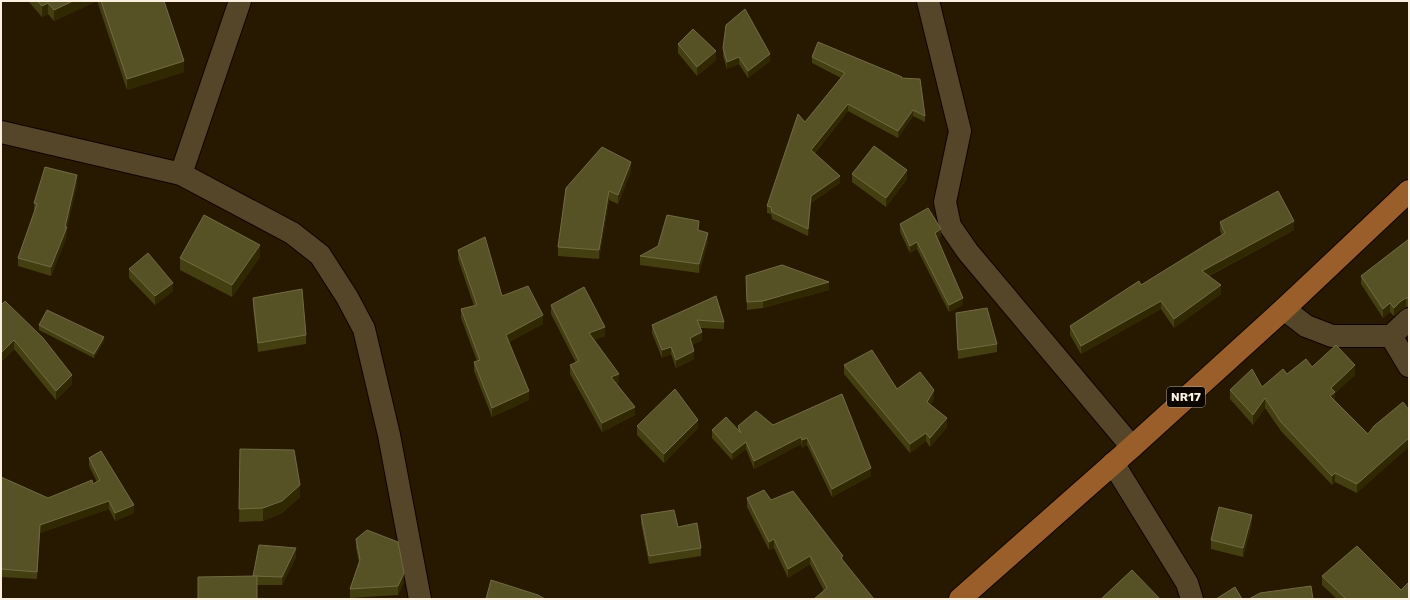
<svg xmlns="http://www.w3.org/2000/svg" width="1410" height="600" viewBox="0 0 1410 600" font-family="Rubik,sans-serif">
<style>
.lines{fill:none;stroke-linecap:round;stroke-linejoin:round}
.minor-casing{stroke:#0f0400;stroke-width:24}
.major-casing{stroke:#0f0400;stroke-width:24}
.minor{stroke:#554529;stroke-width:22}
.major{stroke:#995e29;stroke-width:22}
.wall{fill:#443f10}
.shaded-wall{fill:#302800}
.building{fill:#575226;stroke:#716b43}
.labels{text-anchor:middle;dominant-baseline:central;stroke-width:3;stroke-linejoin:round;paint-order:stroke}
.shield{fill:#0b0500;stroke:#b3aa9d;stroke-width:1}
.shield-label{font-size:12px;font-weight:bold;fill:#fbf0e0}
</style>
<rect width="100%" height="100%" fill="#271800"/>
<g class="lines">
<defs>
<g id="minor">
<polyline points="928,1 960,131 945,202 950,226 968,252 1132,447"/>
<polyline points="1,132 181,174 292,233 320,255 347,297 364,329 389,435 420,599"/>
<polyline points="181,174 240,1"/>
<polyline points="1284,309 1306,326 1332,336 1391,336"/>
<polyline points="1409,319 1391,336 1409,366"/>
<polyline points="1113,463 1187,583 1192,599"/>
</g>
<polyline id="major" points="960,599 1132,447 1284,309 1409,191"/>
</defs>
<use href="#minor" class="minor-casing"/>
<use href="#major" class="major-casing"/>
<use href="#minor" class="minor"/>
<use href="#major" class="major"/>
</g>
<g class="wall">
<polygon points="28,1 97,1 54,21 48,14 42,17"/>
<polygon points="97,1 164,1 184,72 127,90"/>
<polygon points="678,44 716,60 697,76 678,53"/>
<polygon points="723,48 770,61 748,78 739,64 727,69 723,56"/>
<polygon points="812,57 902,78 925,116 925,122 913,116 898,138 848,111 815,153 840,183 811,203 808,236 772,219 771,214 767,213 767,206 805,122 841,78 812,63"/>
<polygon points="631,171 618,204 609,200 599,259 558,256 558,247 566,188"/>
<polygon points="852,174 907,179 886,207 852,182"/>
<polygon points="77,184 67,227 67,236 51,276 18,266 18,258 35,212 34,212 34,203"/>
<polygon points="1220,222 1294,230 1209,276 1221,294 1174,328 1161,309 1081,354 1070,335 1070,326 1141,285 1222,235 1220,231"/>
<polygon points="900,224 941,236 938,238 963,305 949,312 917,249 910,253 900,232"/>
<polygon points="699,230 708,242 699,273 640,265 640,256"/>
<polygon points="1409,239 1409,307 1406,307 1401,310 1394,316 1390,312 1383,318 1361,284 1361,276"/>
<polygon points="458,250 502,296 543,324 509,342 529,400 492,417 474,371 474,362 477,361 461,318 461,309 474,306 458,259"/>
<polygon points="260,257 232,297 180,270 180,258"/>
<polygon points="129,269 173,291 155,305 129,278"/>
<polygon points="746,276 829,290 763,308 747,310"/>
<polygon points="716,296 724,322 724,329 701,328 702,340 692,345 694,359 676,368 671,354 662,358 652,333 652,325"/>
<polygon points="253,298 306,335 306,344 258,352 253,306"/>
<polygon points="1,305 72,384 56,400 14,349 2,361 1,360"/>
<polygon points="551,305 605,336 594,340 619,382 616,384 635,415 602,432 570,374 570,365 576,363 551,314"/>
<polygon points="956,313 997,344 997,352 958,359"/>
<polygon points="39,325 104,341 94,358 39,330"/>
<polygon points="844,365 897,389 934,399 930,405 947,427 930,447 926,441 910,453 844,374"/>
<polygon points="1312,367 1355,375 1335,393 1335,401 1368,434 1357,493 1335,482 1332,485 1281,431 1265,408 1253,425 1230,399 1230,390 1262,387 1287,374"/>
<polygon points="842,394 871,476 832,497 807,445 802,448 801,444 754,469 746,449 732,460 712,438 712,430 738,430 738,426 773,425"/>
<polygon points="637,426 698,428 664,463 637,435"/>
<polygon points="240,449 300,497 282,513 263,521 239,522"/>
<polygon points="89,458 134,513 115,521 109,509 40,533 37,579 1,577 1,477 48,498 93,484 97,482 89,466"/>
<polygon points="747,498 771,500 843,562 874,599 824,591 810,564 788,578 774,548 769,550 747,507"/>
<polygon points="641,515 701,548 701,556 649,564 641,523"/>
<polygon points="1252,524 1243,557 1211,549 1211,540"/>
<polygon points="356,539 404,582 398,595 350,598 350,589 359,562 356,548"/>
<polygon points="296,557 282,585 257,585 253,576"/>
<polygon points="1322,576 1401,590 1409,599 1337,599 1322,585"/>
</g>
<g class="shaded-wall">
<polygon points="73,1 97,1 54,21 54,10"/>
<polygon points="48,3 48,14 42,17 42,6"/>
<polygon points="716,51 716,60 697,76 697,67"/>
<polygon points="770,54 770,61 748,78 748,71"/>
<polygon points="739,57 739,64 727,69 727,62"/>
<polygon points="184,61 184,72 127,90 127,79"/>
<polygon points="848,104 848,111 811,157 811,150"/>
<polygon points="913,110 913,116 898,138 898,131"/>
<polygon points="631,162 631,171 618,204 618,195"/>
<polygon points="907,170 907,179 886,207 886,198"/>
<polygon points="77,175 77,184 66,230 67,227 67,236 51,276 51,267 65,227"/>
<polygon points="840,176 840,183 811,203 808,236 808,229 811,196"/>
<polygon points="609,191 609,200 599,259 599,250"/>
<polygon points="1294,221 1294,230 1202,279 1202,271"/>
<polygon points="941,229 941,236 935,240 935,233"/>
<polygon points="708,233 708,242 699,273 699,264"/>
<polygon points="917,242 917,249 910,253 910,246"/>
<polygon points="260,245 260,257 232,297 232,285"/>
<polygon points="829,282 829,290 763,308 763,301"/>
<polygon points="173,283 173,291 155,305 155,296"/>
<polygon points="1221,285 1221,294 1174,328 1174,319"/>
<polygon points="963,298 963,305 949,312 949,305"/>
<polygon points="1406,298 1406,307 1401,310 1394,316 1394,308 1401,301"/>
<polygon points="1161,301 1161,309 1081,354 1081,346"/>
<polygon points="1390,303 1390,312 1383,318 1383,309"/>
<polygon points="543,315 543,324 506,344 506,335"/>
<polygon points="605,327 605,336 589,342 589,333"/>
<polygon points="702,332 702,340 690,346 690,338"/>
<polygon points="104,337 104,341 94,358 94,354"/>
<polygon points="14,340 14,349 2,361 2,352"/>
<polygon points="671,347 671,354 662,358 662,350"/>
<polygon points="694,351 694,359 676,368 676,360"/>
<polygon points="1355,365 1355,375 1335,393 1335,401 1330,406 1331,388"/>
<polygon points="619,374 619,382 611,386 611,377"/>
<polygon points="72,375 72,384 56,400 56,391"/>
<polygon points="934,390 934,399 927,411 927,402"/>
<polygon points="529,391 529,400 492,417 492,408"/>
<polygon points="1265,398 1265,408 1253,425 1253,415"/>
<polygon points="635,407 635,415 602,432 602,423"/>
<polygon points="947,418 947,427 930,447 930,438"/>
<polygon points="698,420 698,428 664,463 664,454"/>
<polygon points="926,433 926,441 910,453 910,444"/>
<polygon points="801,437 801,444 754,469 754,461"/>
<polygon points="807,438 807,445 802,448 802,440"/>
<polygon points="1409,438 1409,447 1357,493 1357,484"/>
<polygon points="746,442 746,449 732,460 732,453"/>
<polygon points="871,468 871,476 832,497 832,489"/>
<polygon points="1335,473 1335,482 1332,485 1332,476"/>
<polygon points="300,485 300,497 282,513 263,521 263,508"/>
<polygon points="109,501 109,509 40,533 37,579 40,525"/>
<polygon points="134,505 134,513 115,521 115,513"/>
<polygon points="1252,515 1252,524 1243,557 1243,548"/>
<polygon points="774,539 774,548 769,550 769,542"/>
<polygon points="296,548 296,557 282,585 282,577"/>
<polygon points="810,556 810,564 788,578 788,569"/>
<polygon points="843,556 843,565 841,558"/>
<polygon points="404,573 404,582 398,595 398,586"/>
</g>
<g class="building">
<polygon points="37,1 73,1 54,10 48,3 42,6"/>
<polygon points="101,1 164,1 184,61 127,79"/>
<polygon points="745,9 770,54 748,71 739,57 727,62 723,48 726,25"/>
<polygon points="693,29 716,51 697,67 678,44"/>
<polygon points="818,42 902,77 901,78 920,79 925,116 913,110 898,131 848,104 811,150 840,176 811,196 808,229 772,212 771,207 767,206 798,114 805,122 845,73 812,57"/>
<polygon points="874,146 907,170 886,198 852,174"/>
<polygon points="602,147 631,162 618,195 609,191 599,250 558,247 566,188"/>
<polygon points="45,167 77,175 65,227 67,227 51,267 18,258 37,204 34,203"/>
<polygon points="1278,191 1294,221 1202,271 1221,285 1174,319 1161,301 1081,346 1070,326 1139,281 1141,285 1225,233 1220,222"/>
<polygon points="928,208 941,229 935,233 963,298 949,305 917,242 910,246 900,224"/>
<polygon points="204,215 260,245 232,285 180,258"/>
<polygon points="667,215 699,221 698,230 708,233 699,264 640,256 658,246"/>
<polygon points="485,237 502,296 528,286 543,315 506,335 529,391 492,408 474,362 480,360 461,309 477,305 458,250"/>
<polygon points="1409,239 1409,298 1406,298 1401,301 1394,308 1390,303 1383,309 1361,276"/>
<polygon points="148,253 173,283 155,296 129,269"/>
<polygon points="782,265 829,282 763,301 747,302 746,276"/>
<polygon points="584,287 605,327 589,333 619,374 611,377 635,407 602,423 570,365 579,361 551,305"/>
<polygon points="302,289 306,335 258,343 253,298"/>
<polygon points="716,296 724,322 697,320 702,332 690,338 694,351 676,360 671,347 662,350 652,325"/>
<polygon points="5,301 43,338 72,375 56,391 14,340 2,352 1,351 1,305"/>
<polygon points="987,308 997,344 958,350 956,313"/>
<polygon points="47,310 104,337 94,354 39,325"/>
<polygon points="1336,345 1355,365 1331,388 1335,392 1330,396 1368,434 1374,426 1403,402 1409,410 1409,438 1357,484 1335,473 1332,476 1281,422 1265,398 1253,415 1230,390 1252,369 1262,387 1283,369 1287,374 1306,359 1312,367"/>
<polygon points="872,350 897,389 920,372 934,390 927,402 947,418 930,438 926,433 910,444 844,365"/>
<polygon points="675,389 698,420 664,454 637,426"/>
<polygon points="842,394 871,468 832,489 807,438 802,440 801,437 754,461 746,442 732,453 712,430 726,417 741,433 738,426 756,411 773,425"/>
<polygon points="240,449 294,450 300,485 282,501 263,508 239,509"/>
<polygon points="101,451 134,505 115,513 109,501 40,525 37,572 1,569 1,477 48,498 92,480 93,484 100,480 89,458"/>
<polygon points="764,490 771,500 793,491 843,556 841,558 874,599 814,599 827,588 810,556 788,569 774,539 769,542 747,498"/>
<polygon points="1219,507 1252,515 1243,548 1211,540"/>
<polygon points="674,510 678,527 697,523 701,548 649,556 641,515"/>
<polygon points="367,530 398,542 404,573 398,586 350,589 360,560 356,539"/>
<polygon points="259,545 296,548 282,577 253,576"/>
<polygon points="1357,546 1401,590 1409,582 1409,599 1346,599 1322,576"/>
<polygon points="1132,570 1160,599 1101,599"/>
<polygon points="257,576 257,599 198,599 198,577"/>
<polygon points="491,580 538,595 545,599 486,599"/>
<polygon points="1311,586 1313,599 1249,599 1260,593"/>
<polygon points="1235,587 1242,599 1216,599"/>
</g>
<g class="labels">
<rect class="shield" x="1167" y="387" width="38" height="20" rx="3"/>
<g class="shield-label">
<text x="1186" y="397">NR17</text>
</g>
</g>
<rect width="1410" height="600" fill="none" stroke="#fbf0e0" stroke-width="4"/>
</svg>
